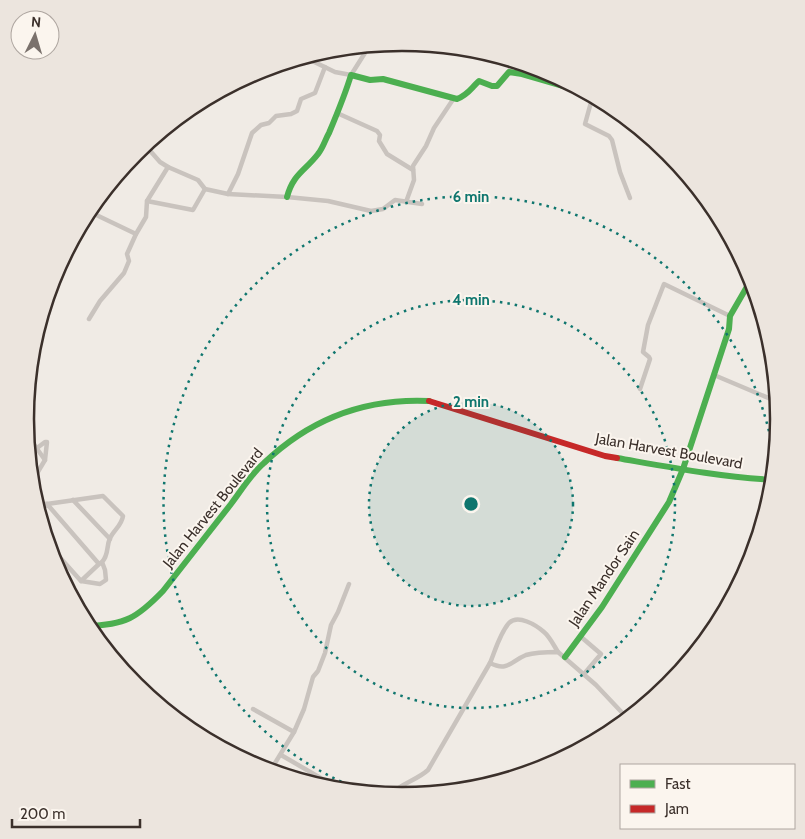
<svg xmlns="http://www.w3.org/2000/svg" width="805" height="839" viewBox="0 0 805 839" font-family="Cabin,sans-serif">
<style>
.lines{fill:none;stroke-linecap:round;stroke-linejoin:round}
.street{stroke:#c9c3be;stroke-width:4.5}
.fast{stroke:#4caf50;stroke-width:6}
.jam{stroke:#c62828;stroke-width:6}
.ring{fill:none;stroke:#0f766e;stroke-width:2.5;stroke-dasharray:2.5 5}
.labels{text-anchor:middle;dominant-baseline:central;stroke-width:4;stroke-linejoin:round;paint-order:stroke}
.street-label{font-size:15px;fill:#3b302b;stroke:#fbf5ee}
.rim{fill:none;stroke:#3b302b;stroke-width:2.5}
.centre{fill:#0f766e;stroke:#fbf5ee;stroke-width:2.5}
.ring-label{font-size:15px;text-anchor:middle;font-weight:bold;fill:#0f766e;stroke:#fbf5ee;stroke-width:4;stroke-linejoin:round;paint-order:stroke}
</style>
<rect width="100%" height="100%" fill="#f0ebe5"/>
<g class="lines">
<g class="street">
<polyline points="304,57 335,72 351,75 370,45"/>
<polyline points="509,72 514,61"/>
<polyline points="593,95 585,124 609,136 612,140 620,172 630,198"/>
<polyline points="337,113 377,131 380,135 379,141 387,154 413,170"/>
<polyline points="145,145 160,162 168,167 198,180 205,189 228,194 287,197 328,201 371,211 383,209 395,200 422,204"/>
<polyline points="228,194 238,174 252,133 261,125 269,123 276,116 291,114 297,111 301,99 315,93 325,67"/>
<polyline points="147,201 193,210 205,189"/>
<polyline points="406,202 414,180 413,166 426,146 434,128 454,98"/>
<polyline points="88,211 136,234"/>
<polyline points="89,319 100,301 124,273 129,261 127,254 136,234 146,217 147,201 168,167"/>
<polyline points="714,375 778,402"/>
<polyline points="640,389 650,359 649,357 643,352 648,325 664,284 730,316"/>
<polyline points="27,438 30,439 45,460"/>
<polyline points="31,481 33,480 45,460 47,442 45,442 37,448"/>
<polyline points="73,500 110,539"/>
<path d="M 35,503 L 47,504 L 103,496 L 123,516 C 122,525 114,530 110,538 C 106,547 109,555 102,562 L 105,570 L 106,580 L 100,584 L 81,581 L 47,543"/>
<polyline points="38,513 47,504 99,564 102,562"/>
<polyline points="81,581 99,564"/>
<polyline points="580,636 601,654 584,674"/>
<path d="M 490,663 C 495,651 500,633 509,623 C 518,614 536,625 544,632 C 550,637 554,646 558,652"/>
<polyline points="253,709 294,732"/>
<polyline points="281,755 343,791"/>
<polyline points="273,773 272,768 294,732 304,709 313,677 318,671 325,653 331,625 338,612 349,584"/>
<path d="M 389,796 C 400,783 416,781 428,770 L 490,663 C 508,672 511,661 526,655 C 536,652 548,652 558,652 L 596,685 L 629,720"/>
</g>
<g class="fast">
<path d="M 287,197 C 293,174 305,171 318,154 C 323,148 325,140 329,133 C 337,114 345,95 351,75 L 370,80 L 383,79 L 457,99 C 469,94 470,89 479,81 L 492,86 L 497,86 L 509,72 L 522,74 L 591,94"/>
<path d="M 617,458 C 669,467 721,477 774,480"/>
<path d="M 87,626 C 125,625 137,618 163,591 C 186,562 208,533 231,504 C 241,491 251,474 264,463 C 311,418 365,398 429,401"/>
<polyline points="565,657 602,607 669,502 683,469 729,329 730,316 752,278"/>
</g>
<polyline class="jam" points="429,401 605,456 617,458"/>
</g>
<circle cx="471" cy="504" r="102" fill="#0f766e" fill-opacity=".12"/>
<g class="ring">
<circle cx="471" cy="504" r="102"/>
<circle cx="471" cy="504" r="204"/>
<path d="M369 793A307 307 0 1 1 775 464"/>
</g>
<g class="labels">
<g class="street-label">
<text transform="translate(669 451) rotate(10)">Jalan Harvest Boulevard</text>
<text transform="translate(213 508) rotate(-51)">Jalan Harvest Boulevard</text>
<text transform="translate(604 578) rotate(-56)">Jalan Mandor Sain</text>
</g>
</g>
<path d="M0 0H805V839H0ZM34 419a368 368 0 1 1 736 0a368 368 0 1 1-736 0Z" fill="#ece5de" fill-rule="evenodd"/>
<path class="rim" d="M34 419a368 368 0 1 1 736 0a368 368 0 1 1-736 0Z"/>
<circle cx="471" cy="504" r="8" class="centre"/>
<g class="ring-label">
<text x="471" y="202">6 min</text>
<text x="471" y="305">4 min</text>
<text x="471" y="407">2 min</text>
</g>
<rect x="620" y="764" width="175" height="65" fill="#fbf5ee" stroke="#aea6a0"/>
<rect x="630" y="780" width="25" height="8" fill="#4caf50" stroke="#aea6a0"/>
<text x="665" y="789" font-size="15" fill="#3b302b">Fast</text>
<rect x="630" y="805" width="25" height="8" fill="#c62828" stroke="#aea6a0"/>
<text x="665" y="814" font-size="15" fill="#3b302b">Jam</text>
<g transform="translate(35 35) rotate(5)"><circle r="24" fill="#fbf5ee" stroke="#aea6a0"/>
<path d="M0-4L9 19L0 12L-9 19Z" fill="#7a716c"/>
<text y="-8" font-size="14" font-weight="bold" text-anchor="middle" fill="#3b302b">N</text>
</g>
<path d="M12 819v8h128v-8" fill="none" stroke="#3b302b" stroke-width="2.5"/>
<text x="20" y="819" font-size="15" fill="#3b302b" stroke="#fbf5ee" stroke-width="4" paint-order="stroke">200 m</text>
</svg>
